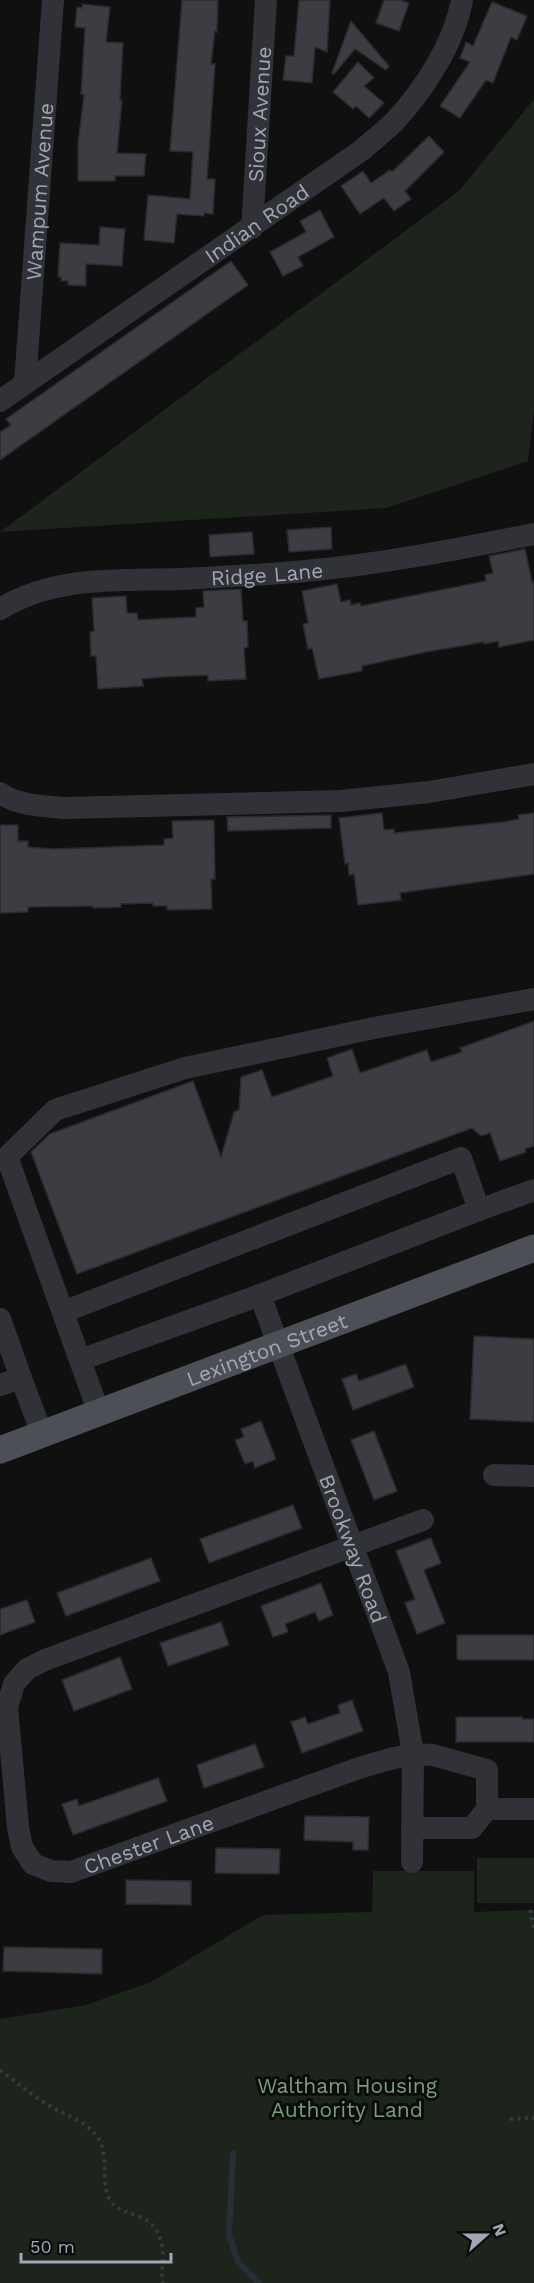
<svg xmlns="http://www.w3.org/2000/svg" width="534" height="2283" viewBox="0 0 534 2283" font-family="'Work Sans',sans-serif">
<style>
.green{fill:#1c241c}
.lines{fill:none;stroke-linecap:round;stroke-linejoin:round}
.stream{stroke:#253036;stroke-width:6}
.building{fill:#3c3d42;stroke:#2a2a2e;stroke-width:1.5}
.path{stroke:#36393e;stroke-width:4;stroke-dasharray:3 4.5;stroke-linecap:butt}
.minor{stroke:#303237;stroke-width:22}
.major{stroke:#4c4f56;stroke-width:27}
.labels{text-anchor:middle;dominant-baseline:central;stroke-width:6;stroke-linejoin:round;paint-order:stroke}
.street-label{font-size:21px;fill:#9fa7b4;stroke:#0b0b0c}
.park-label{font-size:21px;fill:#75a174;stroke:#0b0b0c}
</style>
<rect width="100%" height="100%" fill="#101011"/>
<g class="green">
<polygon points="534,99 534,411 528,461 386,508 0,532 459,191"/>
<rect x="477" y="1858" width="57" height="45"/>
<polygon points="373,1871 474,1871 474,1912 534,1910 534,2283 0,2283 0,2019 86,2005 151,1982 263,1915 372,1912"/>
</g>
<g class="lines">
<polyline class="stream" points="233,2153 229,2235 238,2262 259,2283"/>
</g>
<g class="building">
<polygon points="182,0 218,0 217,32 215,31 211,64 215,64 207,179 215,179 213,214 204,213 204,216 177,214 174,243 144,240 148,195 190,199 193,152 170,151"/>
<polygon points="299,0 330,0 327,52 315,47 312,83 283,80 286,56 294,56"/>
<polygon points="384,0 400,0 409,3 399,31 376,23"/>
<polygon points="492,2 527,16 517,40 511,37 493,83 486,80 460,118 440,106 470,62 460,58 466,42 473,46"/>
<polygon points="82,4 110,7 106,42 123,43 120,100 122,100 117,153 146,154 144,176 115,176 115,181 78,181 78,143 84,95 81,94 85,28 75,27 77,7 82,8"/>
<polygon points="351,21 389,66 386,70 355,49 334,74 332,73"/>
<polygon points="358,62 374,78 364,86 384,103 369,118 356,106 353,109 333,92"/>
<polygon points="429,136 444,152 405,191 411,199 394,211 384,198 360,214 341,186 363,171 371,183 390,170 392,172"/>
<polygon points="320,210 334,237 298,257 303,266 283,276 270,252 306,232 300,221"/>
<polygon points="100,227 125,229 122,266 86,264 86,286 68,285 68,281 61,281 61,277 58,277 60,243 99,245"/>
<polygon points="231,261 248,285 0,460 0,432 11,425 6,419"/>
<polygon points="331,527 332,549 289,552 287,530"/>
<polygon points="252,532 254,554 210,557 209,535"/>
<polygon points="525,549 532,582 534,582 534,640 499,647 498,641 484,644 484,642 426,652 362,666 362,671 319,679 312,648 308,649 303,624 308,623 302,591 337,584 341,602 350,600 351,605 360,603 361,606 486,581 485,575 493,573 489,556"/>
<polygon points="241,589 243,621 247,621 248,647 244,648 246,679 208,681 208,675 162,677 142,679 143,686 98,689 96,656 91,656 90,632 94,631 92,598 126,596 127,613 137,613 138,620 173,618 196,617 196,608 204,607 203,591"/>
<polygon points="382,813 384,830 394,829 394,833 504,822 519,819 518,815 534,813 534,874 400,893 401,900 358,905 354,874 349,875 348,863 345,864 339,818"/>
<polygon points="331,815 331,828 228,831 227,817"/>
<polygon points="214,820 215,879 211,879 212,909 167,910 167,906 153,906 153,903 121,904 121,907 93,908 93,906 28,907 28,912 0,913 0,825 18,825 18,841 28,841 28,847 54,849 164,845 164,839 173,838 172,821"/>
<polygon points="534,1021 534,1146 525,1149 526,1152 500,1161 490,1133 481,1136 472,1128 77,1274 31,1152 50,1134 193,1081 221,1157 234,1112 239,1110 241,1077 262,1070 272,1097 333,1076 327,1058 352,1049 360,1073 427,1050 431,1062 462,1052 460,1048"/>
<polygon points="474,1336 534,1339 534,1422 470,1419"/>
<polygon points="403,1365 406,1365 414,1387 353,1410 342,1379 356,1374 359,1381"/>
<polygon points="261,1421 276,1459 255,1468 253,1461 245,1464 235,1440 244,1437 241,1429"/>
<polygon points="374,1431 397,1491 374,1500 351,1440"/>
<polygon points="293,1505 302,1528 209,1563 200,1539"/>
<polygon points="431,1538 441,1563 424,1570 445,1623 417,1634 405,1603 415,1599 396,1551"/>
<polygon points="151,1558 160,1581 66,1616 57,1593"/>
<polygon points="321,1583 333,1615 319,1621 315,1612 285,1624 288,1632 273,1637 261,1606"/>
<polygon points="27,1600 35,1622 0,1635 0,1609"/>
<polygon points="221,1622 229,1645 168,1666 160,1643"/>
<polygon points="457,1635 534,1635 534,1660 460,1660 457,1659"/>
<polygon points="120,1657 132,1689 74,1711 62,1680"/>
<polygon points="352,1700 363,1731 302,1753 291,1722 305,1717 308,1724 340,1713 338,1705"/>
<polygon points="456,1717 522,1717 522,1719 534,1719 534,1742 456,1742"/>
<polygon points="255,1744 264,1767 204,1788 197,1765"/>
<polygon points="158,1778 167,1801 73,1835 62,1804 77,1799 79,1806"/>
<polygon points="305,1816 369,1817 368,1850 353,1850 353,1842 304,1840"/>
<polygon points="216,1848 280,1849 279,1874 215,1873"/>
<polygon points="126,1880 191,1881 191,1905 126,1904"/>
<polygon points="4,1947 102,1949 102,1974 3,1971"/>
</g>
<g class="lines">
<g class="path">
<polyline points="530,1910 534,1930"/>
<path d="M 0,2070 C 15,2081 29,2093 45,2103 C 62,2115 91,2121 100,2142 C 109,2160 100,2183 110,2200 C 124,2221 154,2207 162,2246 C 165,2258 160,2271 163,2283"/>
<polyline points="510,2119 534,2118"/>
</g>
<g class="minor">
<path id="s1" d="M 252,228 L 266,0"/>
<path id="s2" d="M 25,383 L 53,0"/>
<path id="s3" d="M 0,401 L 362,150 C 372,141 384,132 394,122 C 424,90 454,44 462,0"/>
<path id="s4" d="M 0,609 C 56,575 118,581 182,579 C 223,577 264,575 305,571 C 382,564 458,549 534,534"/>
<path d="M 0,793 C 19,806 42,806 65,808 L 340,801 L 429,792 L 534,774"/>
<polyline points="479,1210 534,1190"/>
<path id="s5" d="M 260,1295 L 399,1672 L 413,1754 L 412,1862"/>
<polyline points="63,1312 461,1158 479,1210 260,1295 80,1360"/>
<polyline points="0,1319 21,1378"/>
<polyline points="0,1385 21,1378 42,1434"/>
<polyline points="99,1413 7,1157 55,1110 185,1068 374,1028 534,999"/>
<polyline points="494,1475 534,1476"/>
<path id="s6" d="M 423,1520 L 45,1660 L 27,1669 L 14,1684 L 7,1707 L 18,1827 L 22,1847 L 33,1864 L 51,1871 L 71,1872 L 359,1768 L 390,1759 L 413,1754 L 433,1755 L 487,1770 L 487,1809"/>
<polyline points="412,1828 472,1828 487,1809 534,1809"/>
</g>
<path class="major" id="s7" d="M 0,1450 L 534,1248"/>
</g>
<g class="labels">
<g class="street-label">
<text stroke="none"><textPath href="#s1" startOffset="114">Sioux Avenue</textPath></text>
<text stroke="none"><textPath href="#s2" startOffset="192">Wampum Avenue</textPath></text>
<text stroke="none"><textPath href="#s3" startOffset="312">Indian Road</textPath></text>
<text stroke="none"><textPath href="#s4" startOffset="272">Ridge Lane</textPath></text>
<text stroke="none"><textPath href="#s7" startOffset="285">Lexington Street</textPath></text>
<text stroke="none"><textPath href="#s5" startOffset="270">Brookway Road</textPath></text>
<text stroke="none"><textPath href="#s6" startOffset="750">Chester Lane</textPath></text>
</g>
<g class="park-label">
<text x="347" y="2085">Waltham Housing<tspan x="347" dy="24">Authority Land</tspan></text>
</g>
</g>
<g transform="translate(486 2235) rotate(69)" stroke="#0b0b0c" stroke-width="4.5" paint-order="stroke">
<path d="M0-4.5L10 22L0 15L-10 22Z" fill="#9fa7b4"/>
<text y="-9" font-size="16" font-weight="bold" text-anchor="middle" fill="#9fa7b4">N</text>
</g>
<path d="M21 2253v9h150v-9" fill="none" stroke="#9fa7b4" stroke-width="3"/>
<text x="30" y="2253" font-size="18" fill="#9fa7b4" stroke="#0b0b0c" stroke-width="4.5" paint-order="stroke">50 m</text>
</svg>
